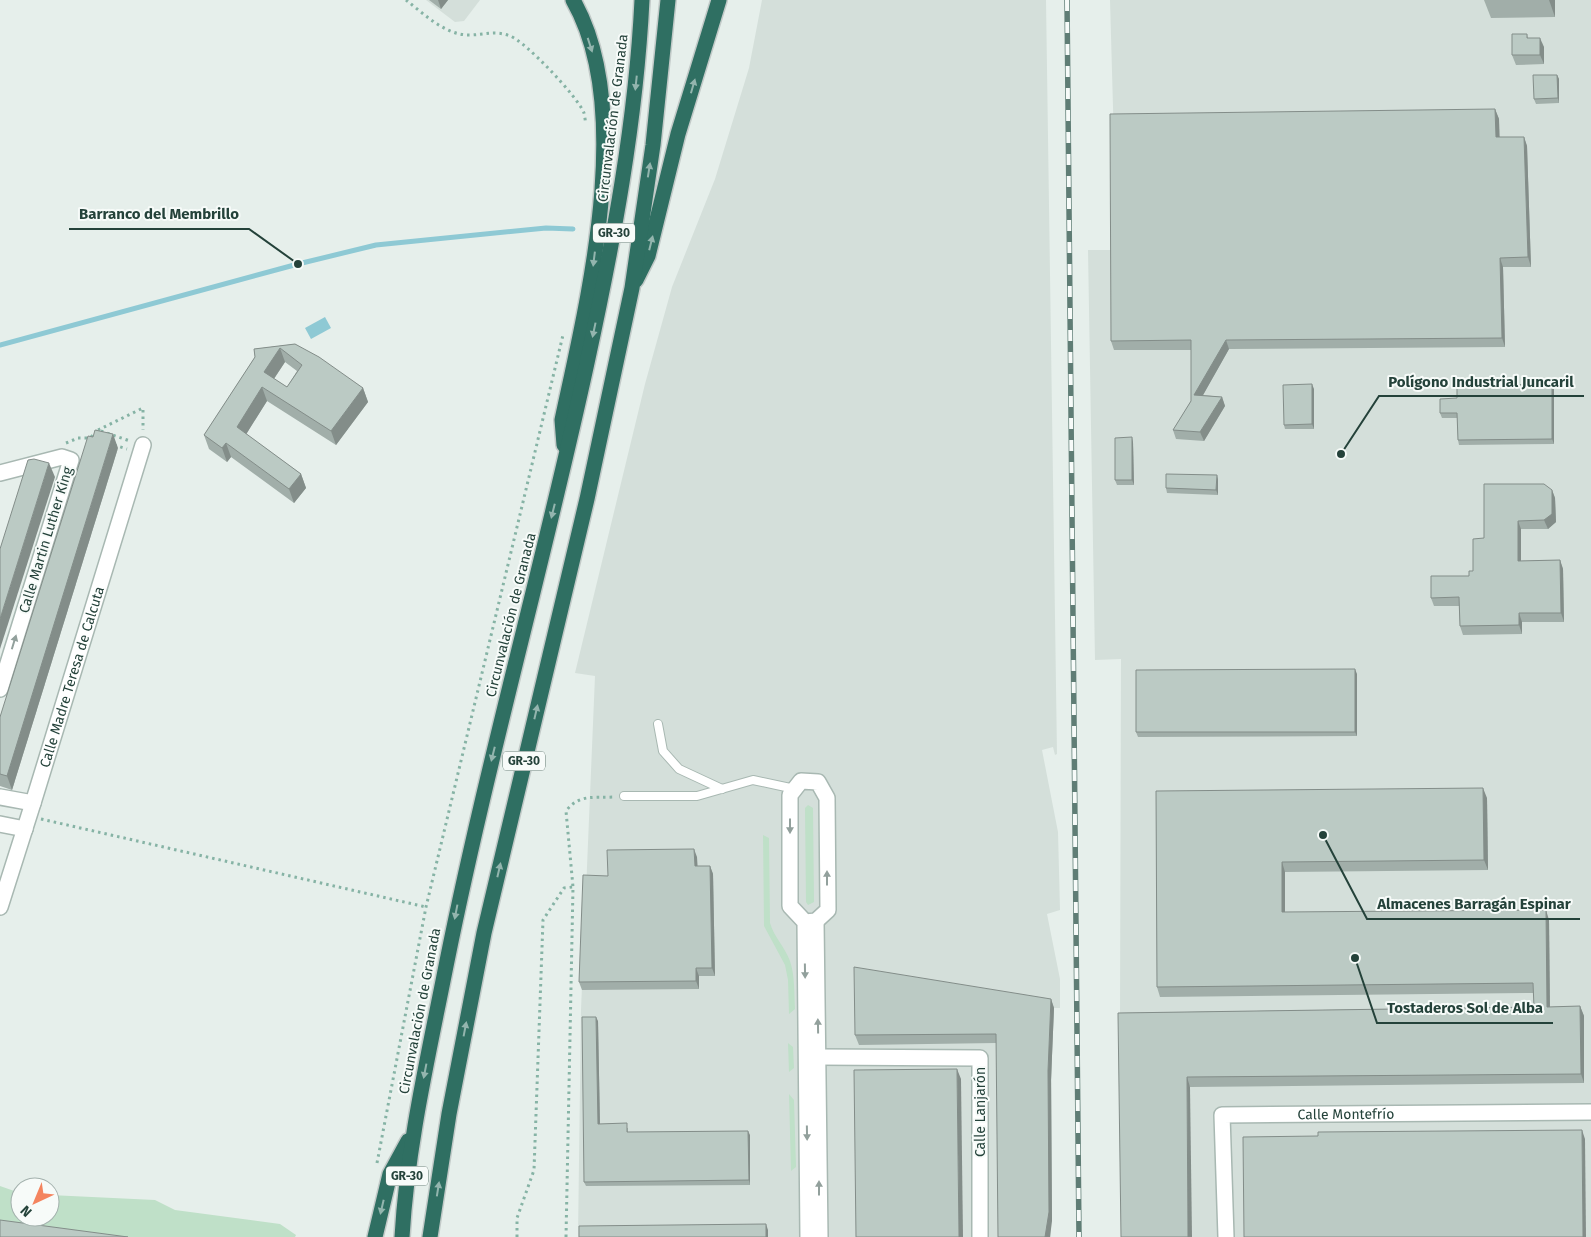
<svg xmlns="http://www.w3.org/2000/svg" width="1591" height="1237" viewBox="0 0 1591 1237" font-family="'Fira Sans',sans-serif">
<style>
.built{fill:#d4dfda}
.green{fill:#bfe0c8}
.water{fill:#8ec9d4}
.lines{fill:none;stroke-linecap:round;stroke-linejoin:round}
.stream{stroke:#8ec9d4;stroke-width:5}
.service-casing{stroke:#a8b8b2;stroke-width:10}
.minor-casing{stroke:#a8b8b2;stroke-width:18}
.tertiary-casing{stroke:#a8b8b2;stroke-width:18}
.motorway-casing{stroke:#c2cac8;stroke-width:18}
.path{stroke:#86b3a5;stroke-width:3;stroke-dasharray:2.5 4;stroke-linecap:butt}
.service{stroke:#fff;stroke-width:8}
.minor{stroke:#fff;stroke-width:15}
.tertiary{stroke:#fff;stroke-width:15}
.motorway{stroke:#2f6f62;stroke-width:15}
.rail-casing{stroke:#5f7d75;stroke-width:5.5}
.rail{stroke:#f7fbf9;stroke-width:4;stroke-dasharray:11;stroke-linecap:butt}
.wall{fill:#a1aea9;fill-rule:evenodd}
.shaded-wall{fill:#838d89}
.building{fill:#bbcac4;stroke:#838d89;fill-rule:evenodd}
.oneway{fill:#93b5ae}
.oneway2{fill:#92a09c}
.labels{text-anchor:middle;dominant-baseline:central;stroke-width:4;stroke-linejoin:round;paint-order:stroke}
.shield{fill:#f7fbf9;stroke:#637a73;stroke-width:1}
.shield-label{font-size:12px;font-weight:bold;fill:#24423a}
.street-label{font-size:14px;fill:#24423a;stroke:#f7fbf9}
.leader{fill:none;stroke:#24423a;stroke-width:2}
.callout-dot{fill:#24423a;stroke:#f7fbf9;stroke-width:2}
.callout-label{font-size:15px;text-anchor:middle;font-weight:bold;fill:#24423a;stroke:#f7fbf9;stroke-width:4;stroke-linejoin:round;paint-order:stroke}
</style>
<rect width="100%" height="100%" fill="#e6efeb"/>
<g class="built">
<polygon points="426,0 480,0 464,21 455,22"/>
<polygon points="762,0 1046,0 1057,754 1055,755 1053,747 1042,750 1058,832 1060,910 1047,914 1060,979 1060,1008 1052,1008 1051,1237 578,1237 581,1010 595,676 575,673 645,384 672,287 715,179 749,68"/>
<polygon points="1110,0 1591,0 1591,1237 1123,1237 1120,1021 1121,659 1095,660 1088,250 1117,250"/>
</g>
<g class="green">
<polygon points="808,805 813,808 814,902 808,905 806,902 805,808"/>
<path d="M 763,835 L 769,838 L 770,923 C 774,937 785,947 790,961 C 795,976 794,993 795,1009 L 789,1014 L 788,980 L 785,965 L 764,926 Z"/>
<polygon points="788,1043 793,1047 794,1068 789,1072"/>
<polygon points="789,1094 794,1100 796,1167 791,1171"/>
<polygon points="0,1186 20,1193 20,1217 50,1217 50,1195 155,1200 175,1210 280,1224 296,1235 295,1237 42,1237 0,1231"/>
</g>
<polygon class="water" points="325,317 331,328 311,339 305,328"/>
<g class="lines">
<polyline class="stream" points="0,345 298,264 376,245 546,228 573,229"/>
<defs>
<g id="service">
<polyline points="658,724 663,751 679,769 722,789"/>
<polyline points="624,796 697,796 753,780 795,789"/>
</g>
<g id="minor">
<polyline points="0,473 62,457 71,460 0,689"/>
<path id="s1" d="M 33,803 L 143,445"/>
<polyline points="819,1057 980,1058 980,1237"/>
<path id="s2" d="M 1226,1237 L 1222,1115 L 1591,1112"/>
</g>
<g id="tertiary">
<polyline points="0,797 33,803 0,907"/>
<polyline points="0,824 25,829"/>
<polyline points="816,921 820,1237"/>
<polyline points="805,922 816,921 828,910 827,798 818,782 801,781 790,795 790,906 805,922 808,1237"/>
</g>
<g id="motorway">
<polyline points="636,280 648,256 678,134 719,0"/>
<path d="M 564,445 L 562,420 C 587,303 636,110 573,0"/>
<polyline points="375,1237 390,1174 408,1141"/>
<path d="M 402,1237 C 407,1150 426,1066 443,981 C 484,773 542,570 587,363 C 613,243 636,123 642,0"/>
<polyline points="430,1237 449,1114 484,933 587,499 632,288 653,145 668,0"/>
</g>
</defs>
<use href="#service" class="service-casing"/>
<use href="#minor" class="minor-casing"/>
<use href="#tertiary" class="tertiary-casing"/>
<use href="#motorway" class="motorway-casing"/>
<g class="path">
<path d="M 406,0 C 424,14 445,35 469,35 C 484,35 495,30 510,36 C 525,41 578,97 584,113 C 585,116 585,121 586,124"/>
<polyline points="98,430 143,408 143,430"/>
<polyline points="91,437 98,430 130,441"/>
<polyline points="66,443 78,438 91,438"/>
<polyline points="114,445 127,449"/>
<polyline points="41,819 426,907"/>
<polyline points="377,1163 426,907 563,335"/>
<polyline points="517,1237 517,1218 534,1170 543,920 564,888 573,887"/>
<path d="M 566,1237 L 573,887 L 566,811 C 579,794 593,798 613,797"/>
</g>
<use href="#service" class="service"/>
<use href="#minor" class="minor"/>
<use href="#tertiary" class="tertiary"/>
<use href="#motorway" class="motorway"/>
<defs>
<polyline id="rail" points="1067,0 1079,1237"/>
</defs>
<use href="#rail" class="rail-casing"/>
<use href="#rail" class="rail"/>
</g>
<g class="wall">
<polygon points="429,0 448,0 441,9"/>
<polygon points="1484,0 1555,0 1555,17 1491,18"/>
<polygon points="1527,34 1528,38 1544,47 1544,64 1516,65 1512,55"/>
<polygon points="1557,75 1559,79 1559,103 1536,104 1534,99"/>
<polygon points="1495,109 1499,119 1499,137 1524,137 1527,146 1531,267 1503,267 1505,347 1229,349 1203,395 1222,397 1225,406 1204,441 1176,439 1173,430 1191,401 1191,350 1114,350 1111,341"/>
<path d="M 295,344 L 363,388 L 368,402 L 336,445 L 267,401 L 246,434 L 301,474 L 306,488 L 294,503 L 231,457 L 227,462 L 209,449 L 204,435 L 255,357 L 254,349 ZM 285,362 L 297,371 L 287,387 L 274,379 Z"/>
<polygon points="1552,384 1554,389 1554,444 1459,445 1458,440 1457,418 1442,418 1440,413 1457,398"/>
<polygon points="1314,389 1314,429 1285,429 1284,425"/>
<polygon points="1133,442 1134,485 1117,485 1115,480"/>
<polygon points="118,448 12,790 0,786 0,717"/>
<polygon points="1217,475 1218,480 1218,495 1167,493 1166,488"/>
<polygon points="1552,490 1555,498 1556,522 1548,529 1521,529 1521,561 1560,560 1563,569 1564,622 1522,622 1522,634 1463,635 1460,626 1459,606 1434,606 1431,598 1469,576 1473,571 1484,538"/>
<polygon points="1357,674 1357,736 1138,737 1136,732"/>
<polygon points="1156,791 1487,798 1488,870 1285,872 1285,912 1549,920 1550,1007 1580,1006 1584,1016 1584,1083 1190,1087 1118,1013 1534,1007 1534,993 1160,997 1157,987"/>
<polygon points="697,857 697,866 710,866 713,874 715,976 699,976 699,989 582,990 579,982 608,876"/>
<polygon points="1051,999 1054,1008 1051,1080 1052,1221 996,1043 859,1045 855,1035"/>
<polygon points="598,1021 600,1124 628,1128 628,1132 750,1135 750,1185 586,1186 584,1182"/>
</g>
<g class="shaded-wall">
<polygon points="438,0 448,0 441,9"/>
<polygon points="1549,0 1555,0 1555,17"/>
<polygon points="1540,38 1544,47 1544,64 1540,55"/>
<polygon points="1557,75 1559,79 1559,103 1558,98"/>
<polygon points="1495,109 1499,119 1500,146 1496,137"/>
<polygon points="1524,137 1527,146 1531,267 1528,257"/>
<polygon points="1500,258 1503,267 1505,347 1502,338"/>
<polygon points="1226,340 1229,349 1198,404 1194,395"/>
<polygon points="280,348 285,362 269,386 264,372"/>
<polygon points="1312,384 1314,389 1314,429 1312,424"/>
<polygon points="1552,384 1554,389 1554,444 1552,439"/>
<polygon points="262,387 267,401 242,441 237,427"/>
<polygon points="363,388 368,402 336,445 331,431"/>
<polygon points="1222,397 1225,406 1204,441 1200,432"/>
<polygon points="113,434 118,448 12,790 7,776"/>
<polygon points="1132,437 1133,442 1134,485 1132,480"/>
<polygon points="226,443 231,457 227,462 222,448"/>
<polygon points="49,463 55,477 0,649 0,619"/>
<polygon points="301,474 306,488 294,503 289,489"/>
<polygon points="1217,475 1218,480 1218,495 1216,490"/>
<polygon points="1552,490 1555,498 1556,522 1548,529 1544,520"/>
<polygon points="1518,521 1521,529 1521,569 1518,561"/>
<polygon points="1560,560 1563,569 1564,622 1561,613"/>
<polygon points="1519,613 1522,622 1522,634 1519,625"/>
<polygon points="1355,669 1357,674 1357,736 1355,732"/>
<polygon points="1483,788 1487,798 1488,870 1484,860"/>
<polygon points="694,849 697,857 698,874 695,866"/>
<polygon points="1282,862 1285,872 1285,922 1282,912"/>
<polygon points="710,866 713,874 715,976 712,968"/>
<polygon points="1546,910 1549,920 1550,1016 1547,1007"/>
<polygon points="696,968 699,976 699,989 696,981"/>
<polygon points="1051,999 1054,1008 1051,1080 1052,1221 1050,1237 1045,1237 1048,1071"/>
<polygon points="1580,1006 1584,1016 1584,1083 1581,1074"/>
<polygon points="596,1017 598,1021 600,1128 598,1124"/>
<polygon points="957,1069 961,1079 963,1237 959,1237"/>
<polygon points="1187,1077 1190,1087 1192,1237 1188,1237"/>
<polygon points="1582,1130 1585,1139 1586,1237 1583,1237"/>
<polygon points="748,1131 750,1135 750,1185 749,1180"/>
<polygon points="766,1224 768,1230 768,1237 766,1237"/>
</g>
<g class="building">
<polygon points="1512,34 1527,34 1527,38 1540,38 1540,55 1512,55"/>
<polygon points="1533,75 1557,75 1558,98 1534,99"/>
<polygon points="1495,109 1496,137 1524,137 1528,257 1500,258 1502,338 1226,340 1194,395 1222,397 1200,432 1173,430 1191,401 1191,340 1111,341 1110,114"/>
<path d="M 295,344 L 319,357 L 363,388 L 331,431 L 262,387 L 237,427 L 301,474 L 289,489 L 226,443 L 222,448 L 204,435 L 255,357 L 254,349 ZM 280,348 L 302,365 L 287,387 L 264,372 Z"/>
<polygon points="1312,384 1312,424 1284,425 1283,385"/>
<polygon points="1552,384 1552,439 1458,440 1457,413 1440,413 1440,399 1457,398 1457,386"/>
<polygon points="95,430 113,434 7,776 0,774 0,717 88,436 93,437"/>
<polygon points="1132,437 1132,480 1115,480 1115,438"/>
<polygon points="34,459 49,463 0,619 0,549 28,460"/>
<polygon points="1166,474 1217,475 1216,490 1166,488"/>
<polygon points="1484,484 1544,484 1552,490 1552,514 1544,520 1518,521 1518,561 1560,560 1561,613 1519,613 1519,625 1460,626 1459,597 1431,598 1431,576 1469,576 1469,571 1473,571 1473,539 1484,538"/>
<polygon points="1355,669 1355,732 1136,732 1136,670"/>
<polygon points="1483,788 1484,860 1282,862 1282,912 1546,910 1547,1007 1580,1006 1581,1074 1187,1077 1188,1237 1121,1237 1118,1013 1534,1007 1533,983 1157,987 1156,791"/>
<polygon points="694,849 695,866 710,866 712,968 696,968 696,981 579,982 583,875 608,876 607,850"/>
<polygon points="854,967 1051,999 1048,1071 1049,1212 1045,1237 998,1237 996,1034 855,1035"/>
<polygon points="582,1017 596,1017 598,1124 627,1123 627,1132 748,1131 749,1180 584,1182"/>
<polygon points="957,1069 959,1237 856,1237 854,1070"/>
<polygon points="1582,1130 1583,1237 1244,1237 1243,1137 1318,1136 1318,1132"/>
<polygon points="0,1220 128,1237 0,1237"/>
<polygon points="766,1224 766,1237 579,1237 579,1226"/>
</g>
<defs><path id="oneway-solid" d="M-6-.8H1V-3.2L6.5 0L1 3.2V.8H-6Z" transform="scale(1.25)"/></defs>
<g class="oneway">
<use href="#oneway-solid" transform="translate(590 45) rotate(72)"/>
<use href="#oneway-solid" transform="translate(636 83) rotate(96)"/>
<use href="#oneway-solid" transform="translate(693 86) rotate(-74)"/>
<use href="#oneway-solid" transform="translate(649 170) rotate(-81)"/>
<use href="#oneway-solid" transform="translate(651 243) rotate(-76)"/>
<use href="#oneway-solid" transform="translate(594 259) rotate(97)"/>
<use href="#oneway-solid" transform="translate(594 330) rotate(102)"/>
<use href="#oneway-solid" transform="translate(553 511) rotate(104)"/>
<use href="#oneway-solid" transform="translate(536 712) rotate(-77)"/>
<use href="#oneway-solid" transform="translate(493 754) rotate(104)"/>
<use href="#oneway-solid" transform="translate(499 870) rotate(-77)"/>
<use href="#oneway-solid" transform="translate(456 912) rotate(101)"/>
<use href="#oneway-solid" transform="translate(465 1029) rotate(-79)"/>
<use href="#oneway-solid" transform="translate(425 1071) rotate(101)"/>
<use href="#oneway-solid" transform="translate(438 1189) rotate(-81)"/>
<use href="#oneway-solid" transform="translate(382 1207) rotate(103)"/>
</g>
<g class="oneway2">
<use href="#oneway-solid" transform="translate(14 642) rotate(-73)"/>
<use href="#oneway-solid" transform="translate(790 826) rotate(90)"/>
<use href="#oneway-solid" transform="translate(827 878) rotate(-90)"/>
<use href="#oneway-solid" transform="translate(805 971) rotate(89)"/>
<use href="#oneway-solid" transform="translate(818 1026) rotate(-91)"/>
<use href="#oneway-solid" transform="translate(807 1133) rotate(89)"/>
<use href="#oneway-solid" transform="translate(819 1188) rotate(-90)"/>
</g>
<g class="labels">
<g class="shield">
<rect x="593" y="223.5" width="42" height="19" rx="4"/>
<rect x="503" y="751.5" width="42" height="19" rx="4"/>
<rect x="386" y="1166.5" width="42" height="19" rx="4"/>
</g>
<g class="shield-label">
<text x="614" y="233">GR-30</text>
<text x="524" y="761">GR-30</text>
<text x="407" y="1176">GR-30</text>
</g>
<g class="street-label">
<text transform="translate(613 118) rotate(-83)">Circunvalación de Granada</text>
<text transform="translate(46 540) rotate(-73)">Calle Martin Luther King</text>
<text transform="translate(511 615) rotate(-76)">Circunvalación de Granada</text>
<text stroke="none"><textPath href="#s1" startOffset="132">Calle Madre Teresa de Calcuta</textPath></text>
<text transform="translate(420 1011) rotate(-79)">Circunvalación de Granada</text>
<text transform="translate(980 1112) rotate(-90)">Calle Lanjarón</text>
<text stroke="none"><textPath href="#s2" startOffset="246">Calle Montefrío</textPath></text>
</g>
</g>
<path class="leader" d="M298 264L249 229H69M1341 454L1379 396H1584M1323 835L1367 919H1580M1355 958L1377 1023H1553"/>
<g class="callout-dot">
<circle cx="298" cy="264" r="5"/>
<circle cx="1341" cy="454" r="5"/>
<circle cx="1323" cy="835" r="5"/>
<circle cx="1355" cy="958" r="5"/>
</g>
<g class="callout-label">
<text x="159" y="219">Barranco del Membrillo</text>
<text x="1481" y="387">Polígono Industrial Juncaril</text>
<text x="1474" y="909">Almacenes Barragán Espinar</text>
<text x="1465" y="1013">Tostaderos Sol de Alba</text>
</g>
<g transform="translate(35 1202) rotate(224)"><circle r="24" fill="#f7fbf9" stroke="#a3b1ad"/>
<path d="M0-4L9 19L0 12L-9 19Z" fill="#f4845f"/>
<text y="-8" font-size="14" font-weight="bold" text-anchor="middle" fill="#24423a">N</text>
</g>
</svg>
